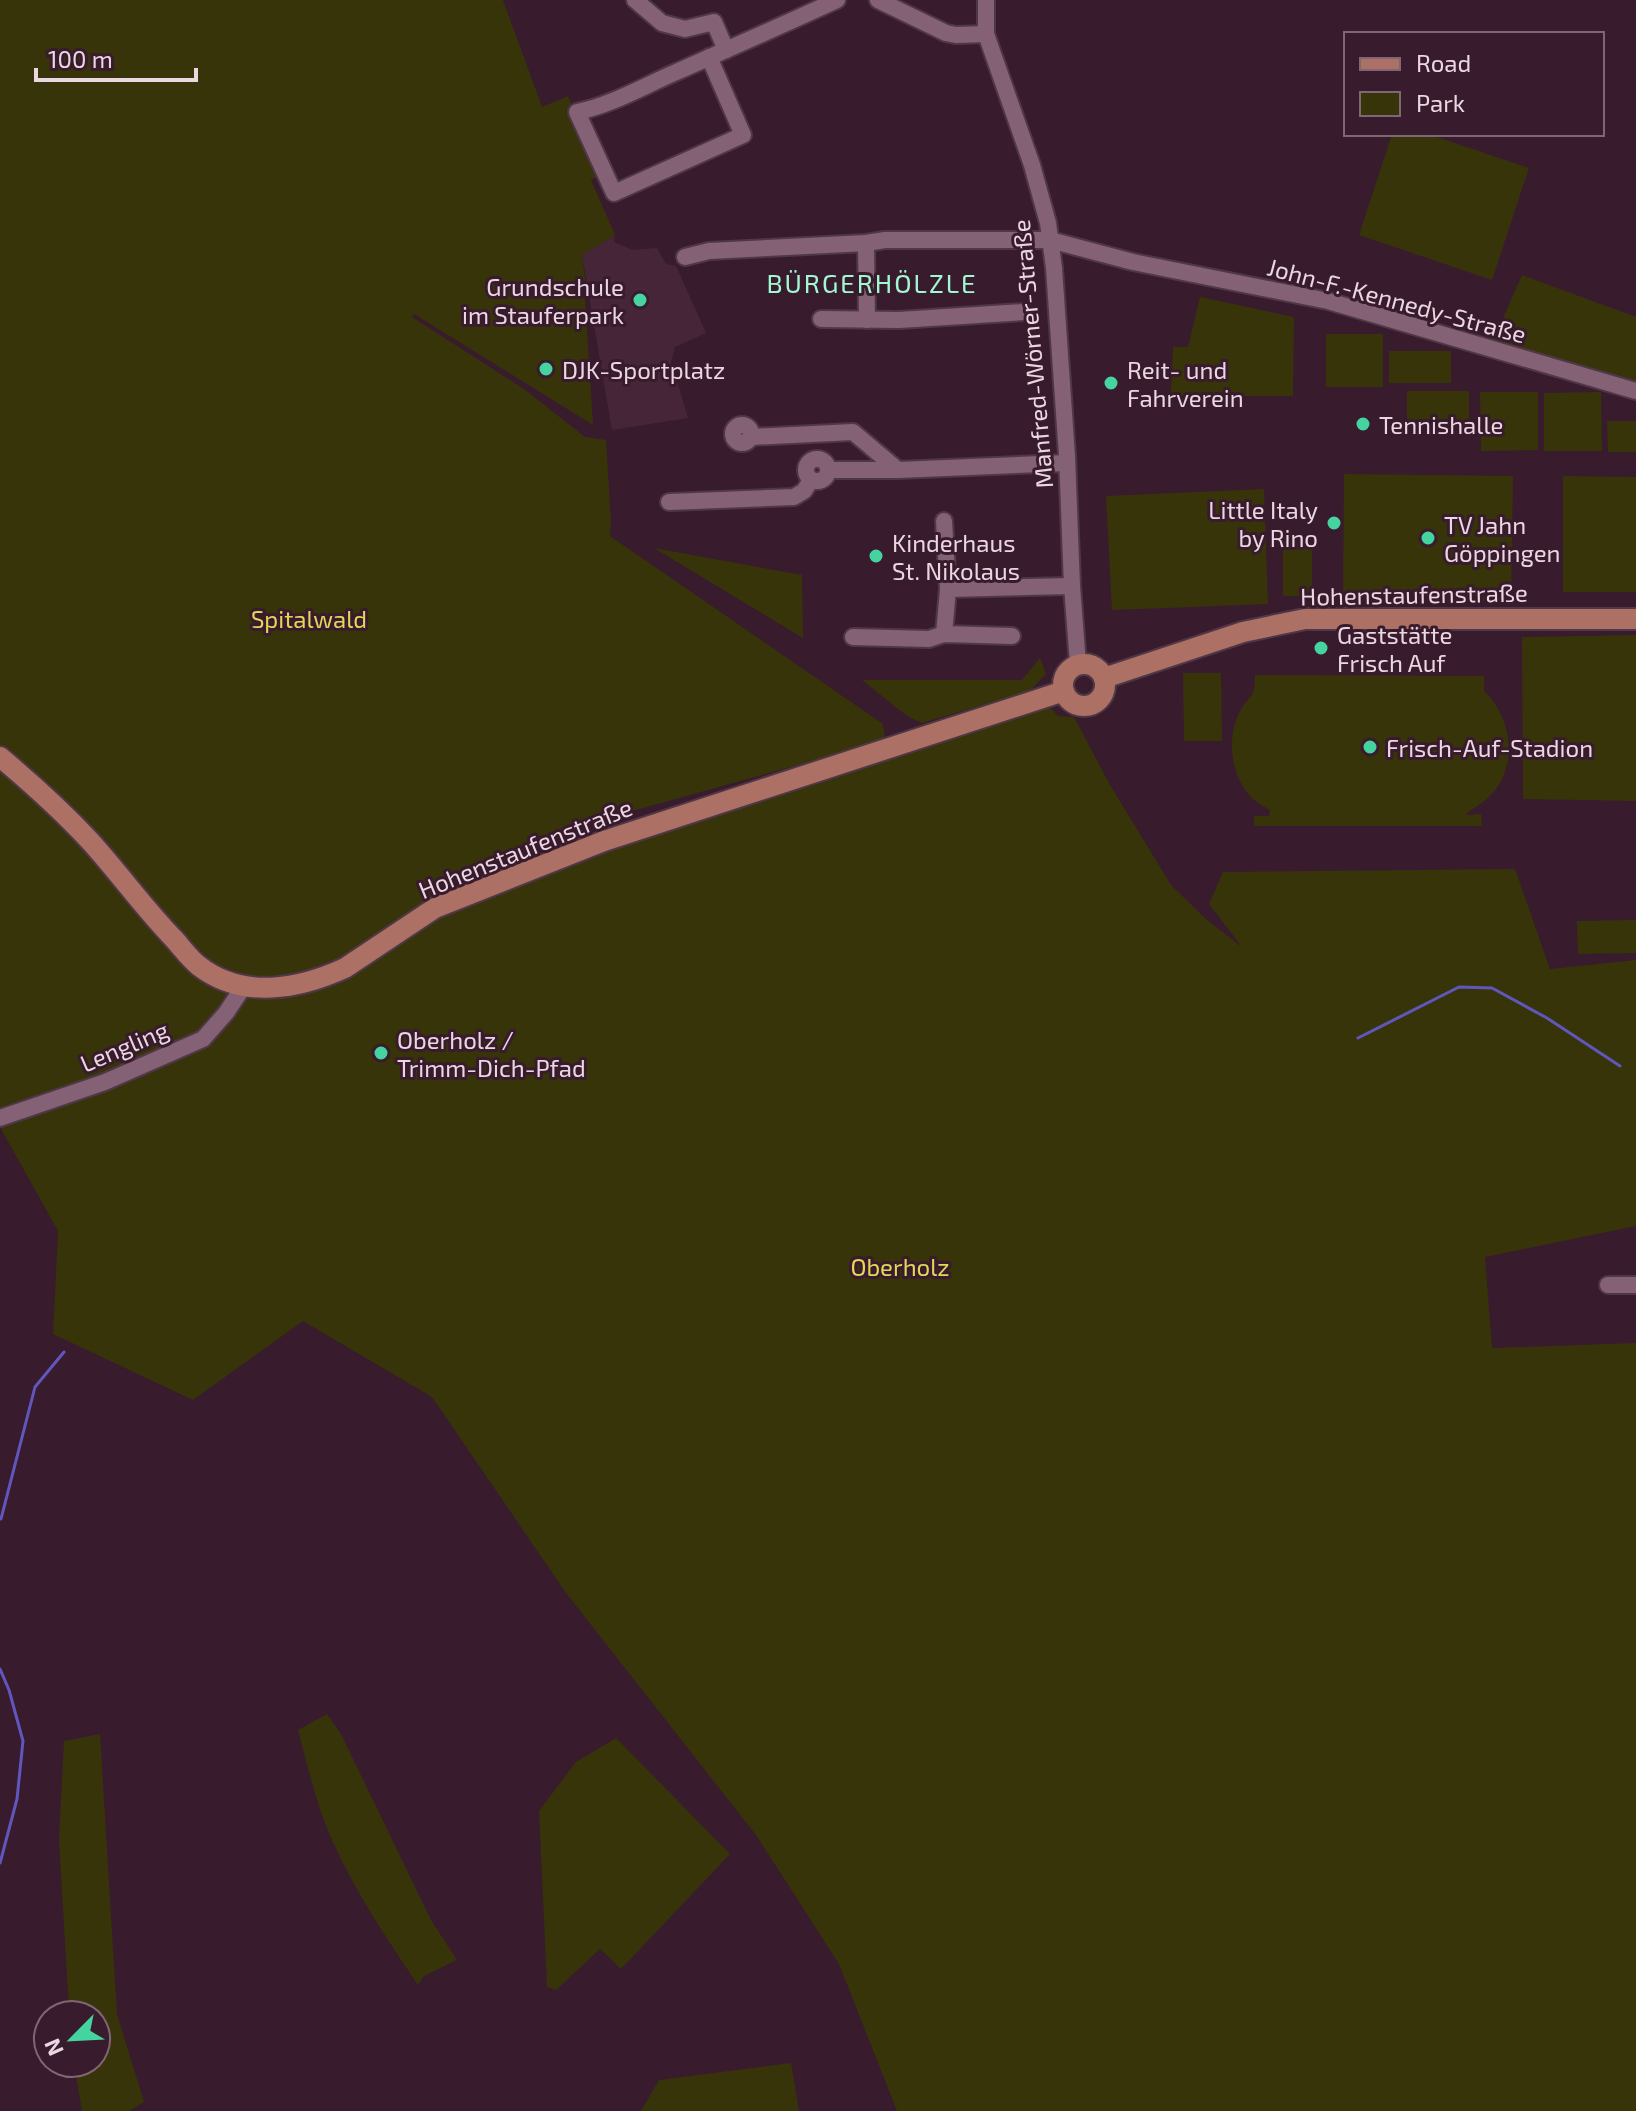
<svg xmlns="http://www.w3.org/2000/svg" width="1636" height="2111" viewBox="0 0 1636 2111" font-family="'Exo 2',sans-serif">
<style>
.built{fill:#472539}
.green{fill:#37340a}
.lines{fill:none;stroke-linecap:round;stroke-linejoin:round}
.stream{stroke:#6056bc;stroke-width:3}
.minor-casing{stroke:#4f3746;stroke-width:20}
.major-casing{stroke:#4f3746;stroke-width:24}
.minor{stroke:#846175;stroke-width:16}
.major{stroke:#ac7164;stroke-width:20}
.poi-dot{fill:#45d49f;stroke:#381b2d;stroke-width:3}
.labels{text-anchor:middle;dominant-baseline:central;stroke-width:6;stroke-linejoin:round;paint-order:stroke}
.poi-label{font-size:24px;fill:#ebd7e2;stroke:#381b2d;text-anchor:start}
.street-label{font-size:24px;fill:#ebd7e2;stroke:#381b2d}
.park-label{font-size:24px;fill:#e3d757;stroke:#381b2d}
.neighbourhood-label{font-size:26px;letter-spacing:2px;fill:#a2f8d1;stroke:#381b2d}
</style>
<rect width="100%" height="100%" fill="#381b2d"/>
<polygon class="built" points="615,235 614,242 632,250 657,248 666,264 676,266 706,333 675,347 671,362 688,418 612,430 582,255"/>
<g class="green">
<polygon points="0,0 503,0 542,107 568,96 602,174 591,180 615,235 582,255 586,284 563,284 585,298 593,425 414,314 412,317 524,389 585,437 606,440 611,522 610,536 883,724 885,741 589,823 432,903 330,969 309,977 276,982 245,980 241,992 273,995 305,990 335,980 452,905 613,843 1048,705 1058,716 1074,717 1110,785 1171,885 1206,919 1242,947 1209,904 1223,872 1515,869 1550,969 1636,960 1636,1226 1485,1257 1492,1348 1636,1343 1636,2111 897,2111 839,1964 756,1835 566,1593 432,1397 303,1321 193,1400 53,1334 58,1231 0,1127"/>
<polygon points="1392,134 1428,134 1529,168 1492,280 1359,235"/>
<polygon points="1522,275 1636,317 1636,382 1493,341"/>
<polygon points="1200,297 1294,317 1293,396 1171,396 1173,347 1188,347"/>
<rect x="1326" y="334" width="57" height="53"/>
<rect x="1389" y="351" width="62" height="32"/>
<rect x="1407" y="391" width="62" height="32"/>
<polygon points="1480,392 1538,392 1538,450 1481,451"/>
<polygon points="1601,392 1602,451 1544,451 1544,393"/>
<polygon points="1636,421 1636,452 1608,452 1607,421"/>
<polygon points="1344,474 1513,476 1511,602 1343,600"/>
<polygon points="1563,476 1636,477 1636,592 1563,592"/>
<polygon points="1264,489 1268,604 1112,610 1106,496"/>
<rect x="1283" y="543" width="29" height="53"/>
<polygon points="654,548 802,575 803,638"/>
<polygon points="1636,635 1636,801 1523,799 1522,637"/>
<polygon points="1040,658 1046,674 1030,691 922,723 907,716 862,680 1022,680"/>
<polygon points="1183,673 1221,673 1222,741 1184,741"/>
<path d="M 1255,675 L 1484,676 L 1484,691 C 1510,715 1518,759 1496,789 C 1488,799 1478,806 1467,813 L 1468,815 L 1481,814 L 1482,826 L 1254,826 L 1254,816 L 1269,816 L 1270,810 C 1265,807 1259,804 1254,800 C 1231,779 1226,740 1239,713 C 1249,694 1255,700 1255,675 Z"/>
<polygon points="1636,920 1636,953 1578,954 1577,921"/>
<path d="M 327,1714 L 341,1734 L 431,1920 L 457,1960 L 424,1976 L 418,1985 C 387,1939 356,1893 333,1842 C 317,1807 308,1768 298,1730 Z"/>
<polygon points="100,1734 117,2014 144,2102 129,2111 82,2111 74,2063 96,2063 96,2015 70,2015 68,1993 59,1840 64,1741"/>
<polygon points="616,1738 730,1854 621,1969 600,1949 556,1990 547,1987 539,1811 576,1762"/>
<polygon points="791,2063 799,2111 641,2111 659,2080"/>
</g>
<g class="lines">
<g class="stream">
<polyline points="1358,1038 1459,987 1492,988 1547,1018 1620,1066"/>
<polyline points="1,1519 35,1387 64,1352"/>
<polyline points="0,1669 9,1690 23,1741 17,1799 0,1863"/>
</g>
<defs>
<g id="minor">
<polyline points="635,0 662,23 685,29 714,22 726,50"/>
<polyline points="878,0 946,33 956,35 986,34"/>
<polyline points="986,0 986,34 1032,165 1048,223 1054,268 1067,456 1072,586 1078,664"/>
<path d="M 709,57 L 743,135 L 614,193 L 577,112 C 611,105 642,87 674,73 C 728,49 783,25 837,0"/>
<polyline points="866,243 867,320"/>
<polyline points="685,257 709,251 866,243 885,240 1050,240 1133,262 1328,301 1636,391"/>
<polyline points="821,319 899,320 1024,312"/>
<circle cx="742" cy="434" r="9"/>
<polyline points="750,437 853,432 898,470"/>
<circle cx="817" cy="470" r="11"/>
<polyline points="828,470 898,470 1067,463"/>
<polyline points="669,502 794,497 804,491 811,480"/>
<polyline points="944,521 948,589"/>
<polyline points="944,634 948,589 1072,586"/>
<polyline points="853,637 929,639 944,634 1012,636"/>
<polyline points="0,1118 105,1082 203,1039 226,1013 244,986"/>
<polyline points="1608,1285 1636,1285"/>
</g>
<g id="major">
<circle cx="1084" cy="685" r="21"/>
<polyline points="1104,678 1243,632 1305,619 1636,619"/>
<path d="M 0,757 C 31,783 62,811 90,841 C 119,873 144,908 174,939 C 182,948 190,959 199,966 C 243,1000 299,989 345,968 L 435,908 L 604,841 L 1064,691"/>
</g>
</defs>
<use href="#minor" class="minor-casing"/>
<use href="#major" class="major-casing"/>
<use href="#minor" class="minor"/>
<use href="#major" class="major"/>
</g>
<g class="poi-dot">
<circle cx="640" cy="300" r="8"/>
<circle cx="546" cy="369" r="8"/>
<circle cx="1111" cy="383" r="8"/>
<circle cx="1363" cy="424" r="8"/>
<circle cx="1334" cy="523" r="8"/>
<circle cx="1428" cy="538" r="8"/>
<circle cx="876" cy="556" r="8"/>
<circle cx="1321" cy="648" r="8"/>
<circle cx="1370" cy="747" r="8"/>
<circle cx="381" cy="1053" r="8"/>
</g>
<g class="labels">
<g class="poi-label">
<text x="624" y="286" text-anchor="end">Grundschule<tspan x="624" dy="28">im Stauferpark</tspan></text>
<text x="562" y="369">DJK-Sportplatz</text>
<text x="1127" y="369">Reit- und<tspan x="1127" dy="28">Fahrverein</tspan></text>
<text x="1379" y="424">Tennishalle</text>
<text x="1318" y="509" text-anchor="end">Little Italy<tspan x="1318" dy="28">by Rino</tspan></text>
<text x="1444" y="524">TV Jahn<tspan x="1444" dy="28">Göppingen</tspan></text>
<text x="892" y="542">Kinderhaus<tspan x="892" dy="28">St. Nikolaus</tspan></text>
<text x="1337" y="634">Gaststätte<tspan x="1337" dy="28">Frisch Auf</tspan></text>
<text x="1386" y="747">Frisch-Auf-Stadion</text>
<text x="397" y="1039">Oberholz /<tspan x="397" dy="28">Trimm-Dich-Pfad</tspan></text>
</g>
<g class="street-label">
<text transform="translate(1397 300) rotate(15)">John-F.-Kennedy-Straße</text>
<text transform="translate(1032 354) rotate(-95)">Manfred-Wörner-Straße</text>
<text transform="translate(1414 594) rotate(-1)">Hohenstaufenstraße</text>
<text transform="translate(525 848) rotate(-22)">Hohenstaufenstraße</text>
<text transform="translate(124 1046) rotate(-23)">Lengling</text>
</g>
<g class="park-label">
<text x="309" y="618">Spitalwald</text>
<text x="900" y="1266">Oberholz</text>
</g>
<g class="neighbourhood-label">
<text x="872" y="282">BÜRGERHÖLZLE</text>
</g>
</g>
<rect x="1344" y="32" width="260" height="104" fill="#381b2d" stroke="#806675" stroke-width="2"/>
<rect x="1360" y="58" width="40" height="12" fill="#ac7164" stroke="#806675" stroke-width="2"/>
<text x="1416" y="72" font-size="24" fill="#ebd7e2">Road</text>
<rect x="1360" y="92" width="40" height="24" fill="#37340a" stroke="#806675" stroke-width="2"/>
<text x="1416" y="112" font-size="24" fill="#ebd7e2">Park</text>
<g transform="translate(72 2039) rotate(246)"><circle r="38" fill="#381b2d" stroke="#806675" stroke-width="2"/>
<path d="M0-6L14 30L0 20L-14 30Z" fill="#45d49f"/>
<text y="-12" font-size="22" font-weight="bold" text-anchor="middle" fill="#ebd7e2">N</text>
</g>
<path d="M36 68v12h160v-12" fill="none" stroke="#ebd7e2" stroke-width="4"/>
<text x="48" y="68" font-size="24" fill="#ebd7e2" stroke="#381b2d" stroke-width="6" paint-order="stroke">100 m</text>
</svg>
